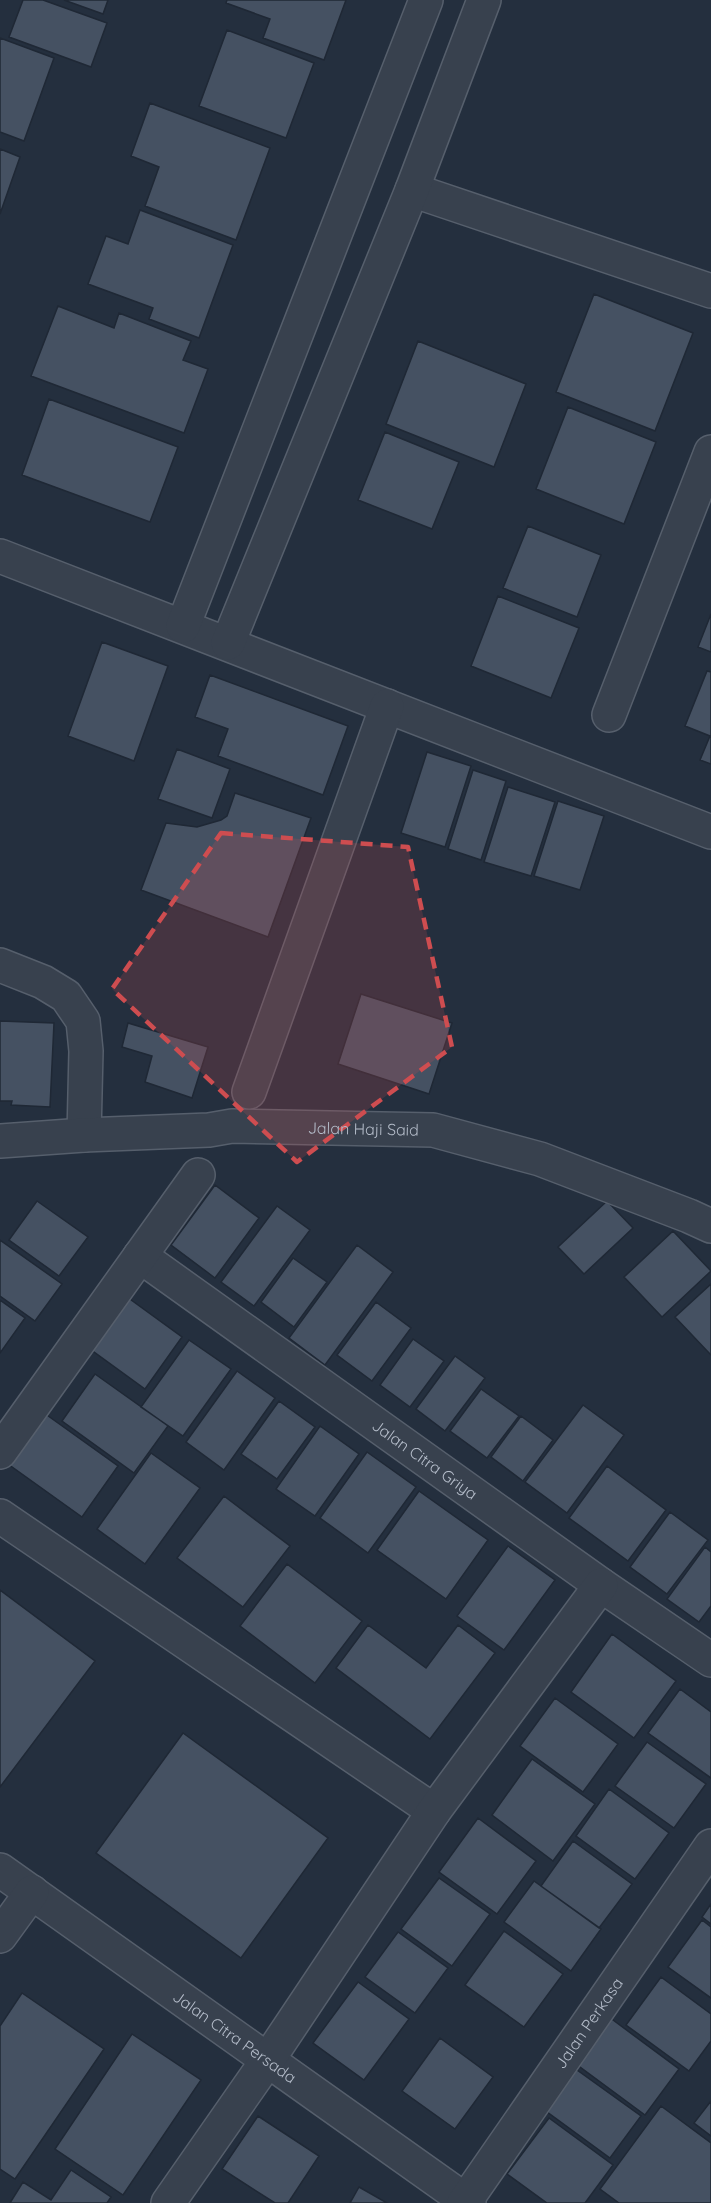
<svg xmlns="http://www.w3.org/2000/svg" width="711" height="2203" font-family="Quicksand,sans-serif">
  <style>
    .building { fill: #455162; stroke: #1f2835; stroke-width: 1.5 }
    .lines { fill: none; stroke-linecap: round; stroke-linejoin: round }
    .street-casing { stroke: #565f6c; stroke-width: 36 }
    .street { stroke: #38414e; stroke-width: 33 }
    .marked { fill: #ce4d50; fill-opacity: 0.2; stroke: #ce4d50; stroke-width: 4.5; stroke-dasharray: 12 8; stroke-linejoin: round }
    .labels { text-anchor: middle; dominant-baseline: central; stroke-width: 6; stroke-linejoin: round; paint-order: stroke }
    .street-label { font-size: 16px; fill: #b4bcc9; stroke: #1d2633 }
  </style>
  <rect width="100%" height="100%" fill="#242f3e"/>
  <path class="building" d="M23,0H43L107,23L91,67L9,37Z
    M64,0H108L103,14Z
    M227,0H346L324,60L263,38L270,19L226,3Z
    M227,30L314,63L286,138L199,106Z
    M0,38L54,58L24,141L0,132Z
    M150,103L270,148L236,240L145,206L159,167L131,156Z
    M0,149L20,157L0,214Z
    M140,210L233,245L199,338L149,319L153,308L88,284L106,236L128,244Z
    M594,294L693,333L655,431L556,392Z
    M58,306L114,328L119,313L191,341L183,360L208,369L184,433L31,376Z
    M418,341L526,384L494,467L386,424Z
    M49,399L178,447L150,522L22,475Z
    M568,407L656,442L624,524L536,489Z
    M385,432L459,462L432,529L358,500Z
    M528,526L601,555L577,617L503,588Z
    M498,596L579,628L551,698L471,666Z
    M711,614V652L698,647Z
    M102,642L168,666L134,761L68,736Z
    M707,671L711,672V764L700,760L710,736L685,726Z
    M210,675L348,726L323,795L218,756L228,729L195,717Z
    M177,749L230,769L212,818L158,799Z
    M427,752L471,766L445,847L401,833Z
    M473,770L506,781L481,860L448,849Z
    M508,787L555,802L531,876L484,862Z
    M235,793L311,818L268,937L141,890L166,823L197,827L221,820L227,816Z
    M558,801L604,816L580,890L534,876Z
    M361,994L452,1023L429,1094L338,1064Z
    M0,1021L54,1023L50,1107L11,1105L12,1101H0Z
    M128,1023L208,1047L192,1098L145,1082L152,1056L122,1047Z
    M215,1185L259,1218L215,1278L171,1245Z
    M37,1201L88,1237L59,1276L9,1240Z
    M607,1201L633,1228L584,1274L558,1247Z
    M277,1206L310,1230L254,1306L221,1282Z
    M673,1231L711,1271L662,1317L624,1277Z
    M0,1240L62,1284L35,1321L0,1296Z
    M357,1245L393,1272L325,1365L289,1338Z
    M293,1258L327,1282L294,1327L261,1302Z
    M711,1284V1355L675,1317Z
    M127,1297L182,1337L145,1389L90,1349Z
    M0,1300L25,1318L0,1353Z
    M376,1302L411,1328L372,1381L337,1355Z
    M413,1339L444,1361L410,1407L380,1385Z
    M189,1340L231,1369L183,1436L141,1407Z
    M455,1356L485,1378L445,1431L416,1409Z
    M237,1371L275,1398L224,1470L186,1442Z
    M95,1374L168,1426L134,1473L62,1421Z
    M481,1389L519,1416L487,1458L450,1431Z
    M279,1401L315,1427L277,1479L241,1454Z
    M583,1405L624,1435L567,1513L525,1482Z
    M44,1413L118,1466L82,1517L8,1464Z
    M521,1416L553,1440L523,1481L491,1457Z
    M320,1426L359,1454L315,1516L276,1489Z
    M367,1452L416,1487L368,1553L320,1518Z
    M151,1453L200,1488L145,1564L97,1529Z
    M607,1466L666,1510L628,1561L569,1518Z
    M419,1491L488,1540L446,1599L377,1550Z
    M224,1496L290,1546L243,1607L177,1558Z
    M670,1512L708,1540L667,1594L630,1567Z
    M508,1546L555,1580L504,1650L457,1616Z
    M705,1547L711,1552V1606L699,1622L667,1599Z
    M287,1564L362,1621L315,1683L240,1626Z
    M0,1590L95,1661L0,1787Z
    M368,1625L426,1668L458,1625L495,1653L430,1739L336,1668Z
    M612,1634L676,1681L634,1738L571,1692Z
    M680,1689L711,1712V1778L648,1733Z
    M555,1698L618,1744L583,1792L520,1746Z
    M183,1733L328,1838L241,1958L96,1853Z
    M647,1742L706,1784L674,1828L615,1786Z
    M532,1759L595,1804L553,1861L492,1815Z
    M609,1789L669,1833L635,1879L576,1836Z
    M478,1818L536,1861L497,1914L439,1872Z
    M573,1841L632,1884L599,1928L541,1886Z
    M439,1878L490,1914L452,1966L401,1929Z
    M534,1881L601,1929L571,1971L504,1922Z
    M711,1904V1924L702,1917Z
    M702,1920L711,1927V1998L668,1967Z
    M504,1931L563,1974L524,2027L465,1985Z
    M398,1932L448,1968L415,2013L365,1977Z
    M661,1977L711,2014V2041L689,2071L626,2025Z
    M358,1982L409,2019L364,2080L313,2043Z
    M22,1993L104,2049L15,2179L0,2169V2026Z
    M609,2017L679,2069L645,2115L576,2064Z
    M132,2034L201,2080L123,2195L55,2149Z
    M440,2038L493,2077L455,2129L402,2091Z
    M570,2065L641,2116L610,2158L539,2106Z
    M711,2101V2136L694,2123Z
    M661,2106L711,2143V2203H619L600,2189Z
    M258,2116L319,2156L288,2203H275L222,2169Z
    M549,2118L613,2165L585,2203H547L507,2174Z
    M71,2170L111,2197L107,2203H10L23,2182L51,2200Z
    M359,2187L387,2203H350Z"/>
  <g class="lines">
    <g class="street-casing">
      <g id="street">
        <path d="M412,190L711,291"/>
        <path d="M0,556L711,832"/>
        <path d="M183,626L426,0"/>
        <path d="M228,643L412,190L484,0"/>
        <path d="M609,715L711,452"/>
        <path d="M0,965L43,982L66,996L83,1021L86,1051L84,1135"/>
        <path d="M249,1092L387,706"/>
        <path id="s1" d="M0,1141L84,1135L209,1130L232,1126L433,1130L540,1159L689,1216L711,1226"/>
        <path id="s2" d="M140,1256L601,1585L711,1660"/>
        <path d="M0,1452L198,1175"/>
        <path d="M0,1516L434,1811"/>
        <path id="s3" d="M0,1870L469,2203"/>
        <path d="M0,1936L32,1892"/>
        <path d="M168,2203L267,2061L434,1811L601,1585"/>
        <path id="s4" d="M464,2203L711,1846"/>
      </g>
    </g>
    <use href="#street" class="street"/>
  </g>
  <path class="marked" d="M221,833L408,847L452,1047L297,1162L112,989Z"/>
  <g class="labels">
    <g class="street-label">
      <text stroke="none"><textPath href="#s1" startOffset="364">Jalan Haji Said</textPath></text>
      <text stroke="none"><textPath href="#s2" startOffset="350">Jalan Citra Griya</textPath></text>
      <text stroke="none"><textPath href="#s4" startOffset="219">Jalan Perkasa</textPath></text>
      <text stroke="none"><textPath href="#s3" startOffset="288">Jalan Citra Persada</textPath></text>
    </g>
  </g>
</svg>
